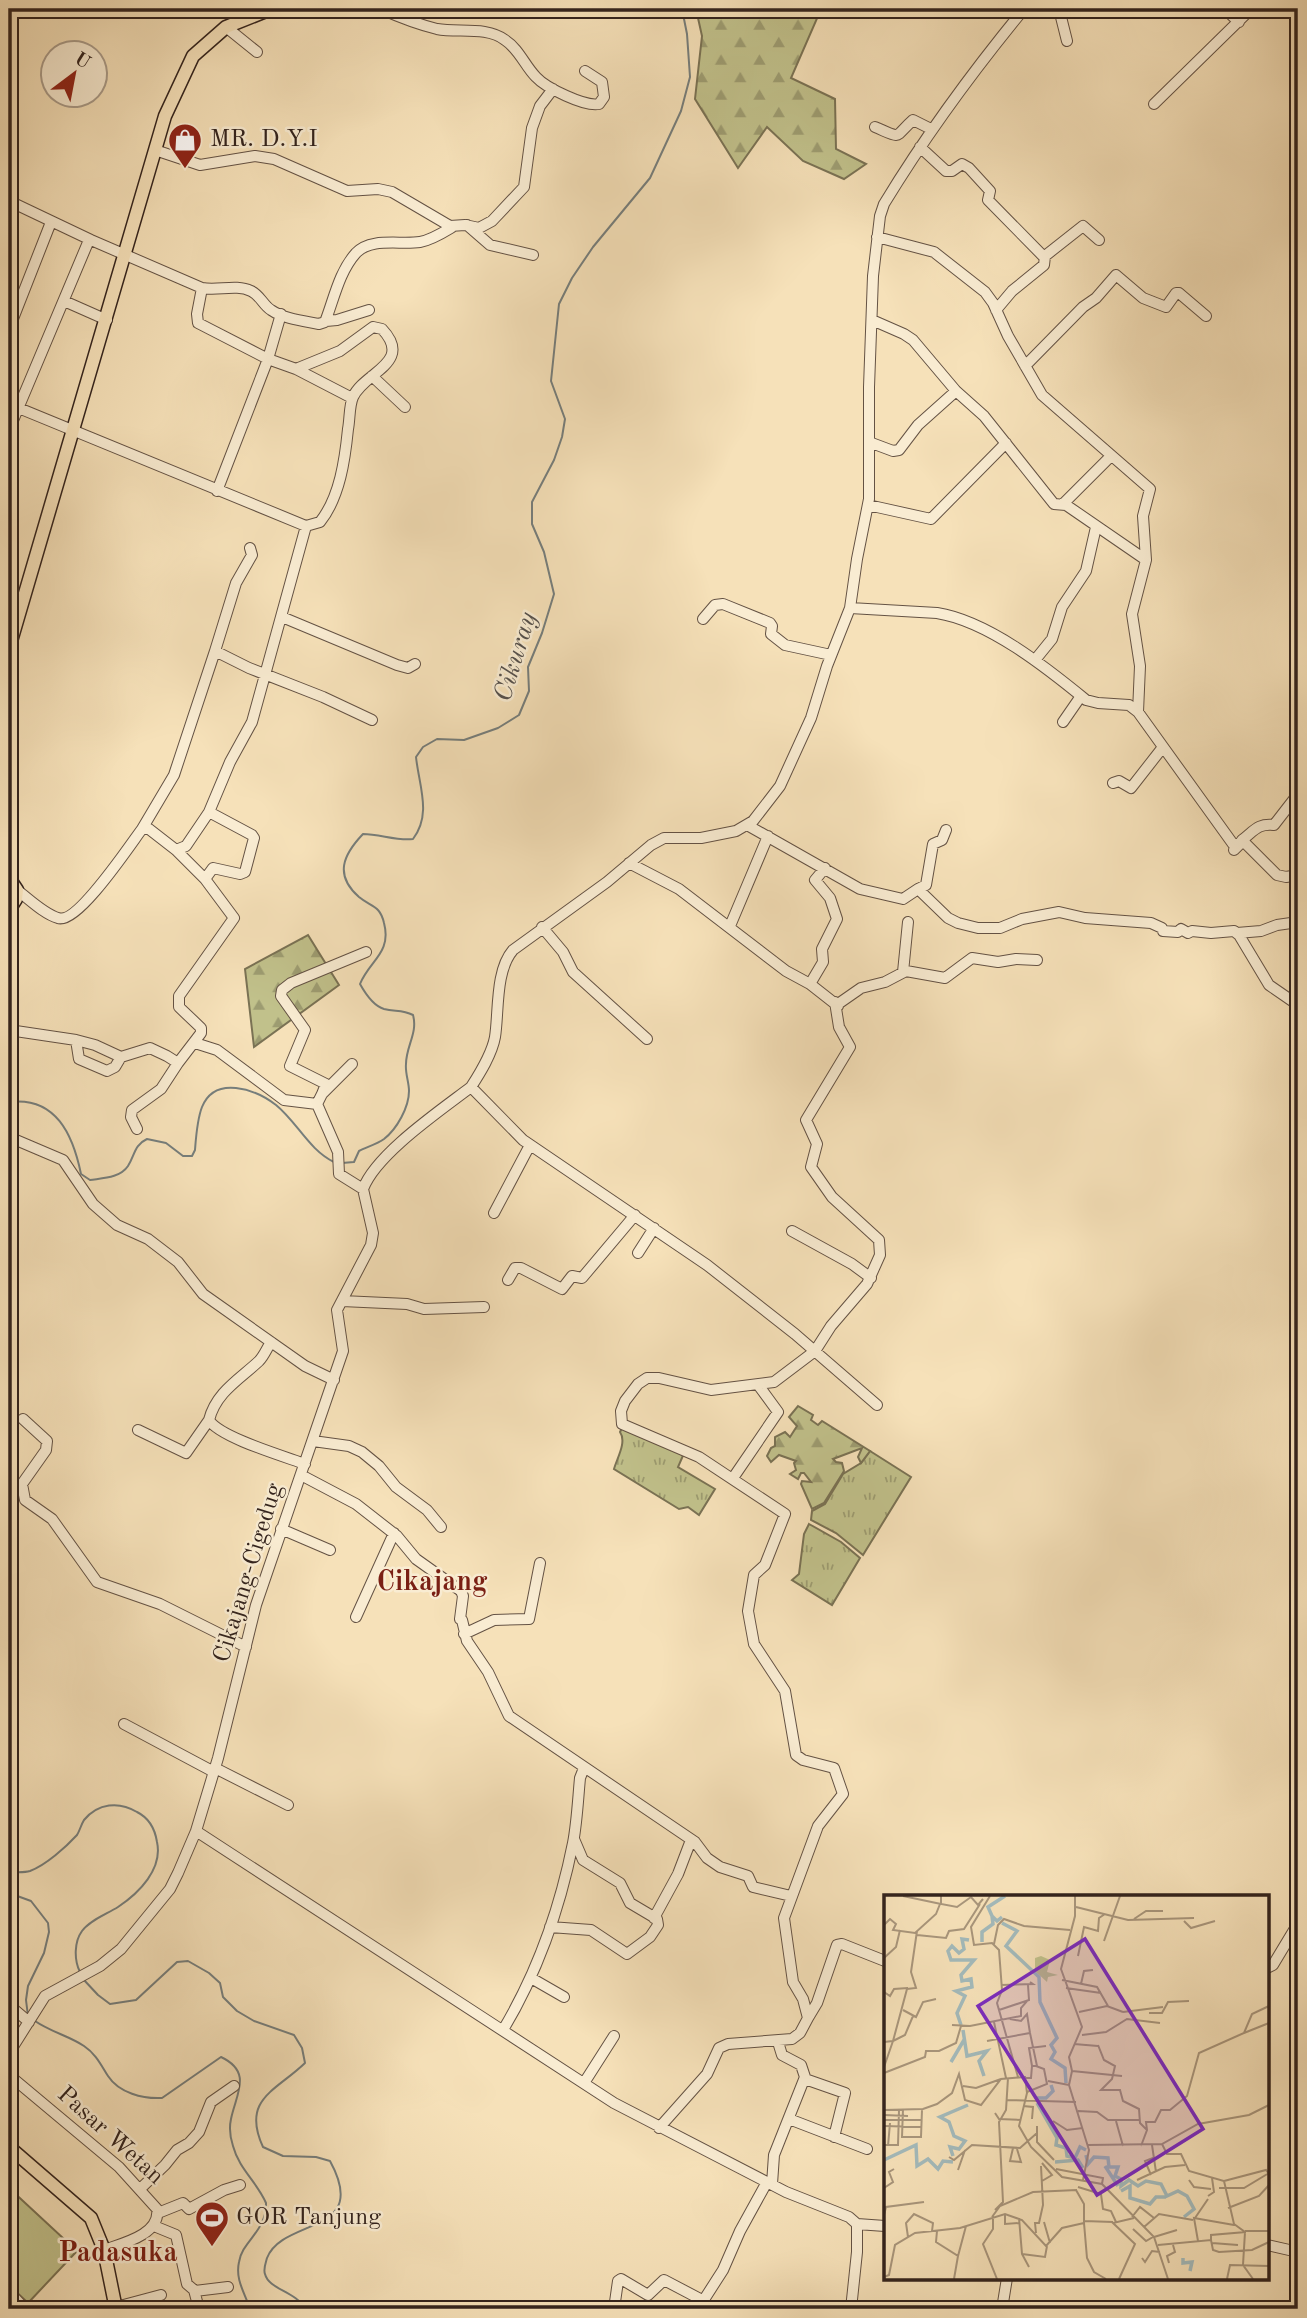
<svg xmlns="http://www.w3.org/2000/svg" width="1307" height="2318" font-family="'Old Standard TT',serif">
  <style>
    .grass { fill: url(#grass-tufts); stroke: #7a7254; stroke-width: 2 }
    .forest { fill: url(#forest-firs); stroke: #7a7254; stroke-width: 2 }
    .garden { fill: #c1c18b; stroke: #7a7254; stroke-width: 2 }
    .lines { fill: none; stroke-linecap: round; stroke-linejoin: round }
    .stream { stroke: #767e7c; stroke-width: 2 }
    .minor-casing { stroke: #645244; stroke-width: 12 }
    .major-casing { stroke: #33231d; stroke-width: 15 }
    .minor { stroke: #f9ecd2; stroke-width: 10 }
    .major { stroke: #f6e1b9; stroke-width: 12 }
    .labels { text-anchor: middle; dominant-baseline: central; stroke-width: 5; stroke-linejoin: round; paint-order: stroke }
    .poi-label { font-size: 24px; fill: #33231d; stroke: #f9ecd2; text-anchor: start }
    .street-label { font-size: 24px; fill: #33231d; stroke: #f9ecd2 }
    .water-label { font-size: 26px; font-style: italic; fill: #55504c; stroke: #f9ecd2 }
    .quarter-label { font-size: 28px; font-weight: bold; fill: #7a1f14; stroke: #f9ecd2 }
    .inset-river { fill: none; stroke: #a3babb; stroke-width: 3.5 }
    .inset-road { fill: none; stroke: #a8957b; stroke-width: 2 }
    .view { fill: #7b2cbf; fill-opacity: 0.15; stroke: #7b2cbf; stroke-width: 3.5 }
    .inset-edge { fill: none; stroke: #33231d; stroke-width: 3.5 }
  </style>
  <defs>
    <pattern id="grass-tufts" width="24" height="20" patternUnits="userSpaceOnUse" patternTransform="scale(1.75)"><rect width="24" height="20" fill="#c1c18b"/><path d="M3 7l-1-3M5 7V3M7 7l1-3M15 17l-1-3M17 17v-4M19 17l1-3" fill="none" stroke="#9d9c71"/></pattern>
    <pattern id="forest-firs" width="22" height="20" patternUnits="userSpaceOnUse" patternTransform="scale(1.75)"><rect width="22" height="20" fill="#c1c18b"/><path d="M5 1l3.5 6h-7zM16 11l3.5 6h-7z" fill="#9d9c71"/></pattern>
  </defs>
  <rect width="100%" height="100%" fill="#f6e1b9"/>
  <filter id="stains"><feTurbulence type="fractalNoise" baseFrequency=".00286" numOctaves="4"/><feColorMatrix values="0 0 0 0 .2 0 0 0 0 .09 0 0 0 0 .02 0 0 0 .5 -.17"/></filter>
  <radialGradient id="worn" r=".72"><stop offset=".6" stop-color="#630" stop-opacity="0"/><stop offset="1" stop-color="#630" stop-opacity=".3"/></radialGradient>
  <path class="grass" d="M622,1428L685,1451L678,1467L715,1489L699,1515L688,1507L679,1509L614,1469C617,1458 627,1442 620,1432Z
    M870,1451L911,1477L863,1555L836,1533L811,1520L812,1511L825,1504L843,1474L861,1463Z
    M809,1524L841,1542L860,1558L832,1605L792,1580L799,1574L804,1534Z"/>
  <path class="forest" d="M696,9H839L818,16L791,78L835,99L836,149L866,164L844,179L803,161L767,127L738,168L695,99L702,36Z
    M308,935L339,985L254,1047L245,969Z
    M798,1406L813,1415L811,1420L818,1425L822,1421L870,1451L861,1463L858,1457L862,1448L833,1459L836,1462L842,1463L844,1471L824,1503L812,1509L801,1484L802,1481L811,1482L804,1473H801L798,1479L790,1474L796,1470L794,1463L796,1461L779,1455L771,1462L767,1456L771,1448L775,1446V1437L785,1432L790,1437L797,1426L789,1417Z"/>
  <path class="garden" d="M9,2188L77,2251L28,2303L9,2285Z"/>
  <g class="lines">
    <path class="stream" d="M9,1102C56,1096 73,1135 81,1174L90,1180C103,1178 120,1178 128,1166C135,1155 134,1145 147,1139L166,1143L183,1156H192L195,1150C196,1137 197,1120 202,1107C215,1075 255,1089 276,1105C297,1122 309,1150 334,1162
      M342,1163L354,1162L359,1151C367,1147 377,1144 384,1139C397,1129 409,1107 409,1091C409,1082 405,1073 406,1064C406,1046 418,1033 413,1015C402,1009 395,1012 384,1009C374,1006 365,993 360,984C369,961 392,953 384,923C380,905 371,907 359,897C334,875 343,855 363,834C380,834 396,841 413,839C432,814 419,786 416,757L423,747L437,739L464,740L498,728L519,715L529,691L528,667L542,633L554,594L544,552L532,524V502L554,460L562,437L565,419L551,381L559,304L572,278L593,247L650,178L681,111L690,77L687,34L682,9
      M9,1872C15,1872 24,1873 30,1871C46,1865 66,1847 77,1835C80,1830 81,1825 84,1820C98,1803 119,1801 137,1812C149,1818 155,1829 157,1842C163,1869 139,1893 118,1907C107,1914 90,1920 82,1931C74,1942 74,1960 80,1972
      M9,1893L31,1901L48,1923L49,1932L44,1953L28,1986L26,2000L28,2016
      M84,1980L98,1995L110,2004L136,2000L177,1962L188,1961L209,1973L220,1983L223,1997L237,2011L254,2021L294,2035L302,2048L305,2063C276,2091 241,2099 263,2147L283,2156L316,2157L330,2161C371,2236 283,2217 267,2258C266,2262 263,2269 265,2274C269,2290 296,2291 305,2309
      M35,2021C51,2032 69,2036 84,2046C96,2054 101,2065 108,2076C119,2093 143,2099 162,2098L221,2057C253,2072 236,2094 231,2119C229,2128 230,2137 233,2146C239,2169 257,2182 266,2203C267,2231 242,2241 239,2262C235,2280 245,2293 250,2309"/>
    <g class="minor-casing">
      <path id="minor" d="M381,9C399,17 417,24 437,29C458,33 487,26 505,40C519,49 525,66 536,77C546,88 585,107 599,104L604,97L602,82L585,71
        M1059,9L1067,41
        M1225,9L1239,22
        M226,27L257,52
        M1154,104L1251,9
        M875,127C903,139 893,138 913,120L931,129
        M920,147L946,171H952L962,164L969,168L990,191L988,200L1044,257
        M155,150L200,165L255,156L274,159L347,191L378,189L392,192L450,226L465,225L479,228L492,221L524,187L532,128L540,106L553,89
        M9,201L91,240L202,288C218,291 236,284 251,291C260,295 263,305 271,310C284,319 304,321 319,324L325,322C334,299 339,272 356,253C371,237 400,245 420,242C432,240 444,232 454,226
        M467,225L490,245L533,255
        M877,237L934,252L985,292L993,303L1008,336L1042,395L1150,489L1143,516L1146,560L1132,614L1140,666L1138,712
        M202,288L197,314L198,323L268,359L296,369L340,351L373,327L382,329C414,363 364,372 353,397C349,406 350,419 348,429C345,459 340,497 320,522L306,526
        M64,301L107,320
        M996,310L1012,291L1044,265L1045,256L1083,226L1099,240
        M872,320L904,334L913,340L956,391L984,416L1054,504L1066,505L1146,560
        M326,321L337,320L369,310
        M9,329L51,222
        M1025,366L1083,307L1096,298L1116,275L1143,298L1166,307L1176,293H1179L1206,316
        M296,369L352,398
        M372,376L405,407
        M9,404L306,526L252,722L230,762L209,812L186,846L176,850L149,829H142C130,845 77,925 58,918C44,914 29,899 17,890
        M9,430L89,240
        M869,442L893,451L899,450L918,425L956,391
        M217,491L268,359L281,314
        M1063,504L1111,456
        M868,505L931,519L1006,443
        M850,608L937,613C988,621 1047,668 1086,700L1098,703L1129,705L1138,712L1233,844H1240L1234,850
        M282,617L397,665L408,668L415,664
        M703,619L715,605L723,604L770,623L772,626L771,634L785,645L831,655
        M215,651L236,583L252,555L250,548
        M1035,660L1052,639L1062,607L1086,571L1096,527
        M1063,722L1081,696
        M1113,783L1119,781L1131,788L1163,747
        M747,825L860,889L903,899L918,889L948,918L958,923L978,928H1000L1022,919L1059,912L1085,918L1151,923L1162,928L1163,931L1178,932L1181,929L1188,933L1192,931L1211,933L1234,931L1239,935L1269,985L1298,1005
        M142,829L174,775L215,651L249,668L323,697L372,720
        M1242,840C1254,831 1258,823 1274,825L1298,794
        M1240,843L1242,840L1277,875L1286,877L1298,875
        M629,863L679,889L786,971L810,984L838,1006
        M205,879L213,868L240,874L245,872L254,838L252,835L209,812
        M918,889L926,885L933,844L942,840L946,830
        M730,926L768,836
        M542,927L563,952L573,972L647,1039
        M1237,933L1261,931L1277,925L1298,922
        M903,972L908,922
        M810,984L823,962L822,949L837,919L830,898L815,880L825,868
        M838,1004L861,988L885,982L906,971L945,978L972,958L998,962L1016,959L1037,960
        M9,1030L76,1040L95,1045L121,1057L150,1048L167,1056L178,1063L201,1033V1028L179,1007V996L234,918L205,879L176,850
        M76,1040L79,1059L107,1071L115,1067L121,1057
        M195,1043L217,1050L284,1100L317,1104
        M352,1064L322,1094L317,1104L338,1152L339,1174L363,1189
        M471,1087L523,1140L707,1265L795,1334L877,1405
        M322,1094L326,1084L290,1066L305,1030L281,996L282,990L291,983L366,952
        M137,1129L131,1117L132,1110L161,1089L178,1063
        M9,1137L63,1160L93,1204L117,1225L148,1239L178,1262L203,1294L305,1366L334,1380
        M494,1213L530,1145
        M792,1231L852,1264L871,1278
        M638,1253L654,1228
        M508,1280L515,1268H521L562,1289L572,1276L582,1278L635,1215
        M342,1301L407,1304L424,1309L484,1307
        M271,1342C267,1348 264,1356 259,1361C240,1379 216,1392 209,1420C219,1437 283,1456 305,1464
        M23,1419L47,1441L46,1450L22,1484L25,1500L52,1519L97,1582L160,1604L246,1647
        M138,1430L186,1453L209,1420
        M313,1441L349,1446L362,1452L379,1466L396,1487L427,1510L441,1527
        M301,1475L356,1504L397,1536L416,1559L461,1591L463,1596L460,1619L462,1620L467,1641L488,1672L509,1716L695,1842L707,1858L720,1867L748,1876L753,1887L791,1896
        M733,1478L778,1412L759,1386
        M281,1529L330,1550
        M356,1617L394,1533
        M464,1634L494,1620L529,1619L540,1563
        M124,1724L214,1772
        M215,1768L288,1805
        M196,1831L614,2103L786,2192L849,2217L857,2224L885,2226
        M654,1918L678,1874L691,1840
        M550,1927L591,1930L627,1954L650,1937L658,1925L657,1919L630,1903L620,1883L583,1860L574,1839
        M1267,1968L1273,1965L1294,1930L1298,1926
        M531,1978L564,1997
        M9,2005L29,2022
        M808,2018L817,2003L837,1945L842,1944L885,1961
        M503,2030C537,1973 560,1908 573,1843C577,1822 578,1799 580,1778L584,1768
        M9,2053L45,1996L100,1966L121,1949L170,1889L178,1873L196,1831L218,1758L256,1605L343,1351L337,1310L371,1245L373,1233L363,1189C376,1154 441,1110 471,1087C480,1073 492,1054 495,1037C499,1012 495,971 513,950L607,882L651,845L664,838H701L736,831L753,821L780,786L811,718L827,666L850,608L857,559L869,499V387L873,276L880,216L884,204C926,135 973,71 1024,9
        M9,2075L119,2167L157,2209C161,2234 124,2243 104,2250
        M805,2079L845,2093L834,2137
        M584,2083L614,2036
        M789,2119L867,2149
        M659,2128L707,2074L719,2048L728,2044L792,2039L800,2033L808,2018L803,1999L793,1982L784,1918L818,1826L843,1794L834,1768L803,1760L796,1755L785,1691L754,1644L748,1611L754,1575L765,1565L785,1514L699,1457L622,1424L621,1411L625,1401L638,1384L647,1378H659L711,1390L774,1382L815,1351L831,1326L867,1284L880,1255L879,1240L832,1197L811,1167L817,1144L806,1120L850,1047L839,1027L835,1002
        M772,2184L774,2155L805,2077L801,2065L782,2055L778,2042
        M140,2189L165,2165L177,2150L189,2143L199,2132L211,2102L234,2086
        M158,2213L183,2203L189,2209L224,2190L240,2185
        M154,2226L176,2235L187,2284L194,2290L199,2309
        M1267,2245L1298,2252
        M195,2291L228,2287
        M9,2292L25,2309
        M116,2307L161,2295
        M614,2309L618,2281L621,2279L648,2295L664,2280L704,2301
        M698,2309L723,2270L740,2231L767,2182
        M851,2309L857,2252V2224
        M1002,2309L1007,2278"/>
    </g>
    <g class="major-casing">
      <path id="major" d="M9,648L165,116L193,56L226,27L271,9
        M9,878L17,890L16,899L9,910
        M9,2147L91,2218L104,2250L116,2309"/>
    </g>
    <use href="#minor" class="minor"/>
    <use href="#major" class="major"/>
  </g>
  <defs>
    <g id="shop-pin" transform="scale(1.75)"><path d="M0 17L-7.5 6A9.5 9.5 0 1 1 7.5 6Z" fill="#8f2418" stroke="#f9ecd2"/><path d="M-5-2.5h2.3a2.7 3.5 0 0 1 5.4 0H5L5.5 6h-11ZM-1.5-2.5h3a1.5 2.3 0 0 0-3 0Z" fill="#fff"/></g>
    <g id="stadium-pin" transform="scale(1.75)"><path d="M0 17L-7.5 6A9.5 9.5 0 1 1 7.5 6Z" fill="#8f2418" stroke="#f9ecd2"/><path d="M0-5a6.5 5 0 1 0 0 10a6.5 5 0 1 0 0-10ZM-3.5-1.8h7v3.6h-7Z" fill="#fff"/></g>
  </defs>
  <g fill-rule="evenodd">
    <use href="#shop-pin" x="185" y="140"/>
    <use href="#stadium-pin" x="212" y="2218"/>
  </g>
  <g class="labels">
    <g class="poi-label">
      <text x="210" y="140">MR. D.Y.I</text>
      <text x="236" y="2218">GOR Tanjung</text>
    </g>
    <g class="street-label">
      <text transform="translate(249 1573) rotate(-73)">Cikajang-Cigedug</text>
      <text transform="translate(110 2136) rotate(42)">Pasar Wetan</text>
    </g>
    <g class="water-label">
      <text transform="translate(516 657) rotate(-73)">Cikuray</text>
    </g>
    <g class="quarter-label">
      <text x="432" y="1583">Cikajang</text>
      <text x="118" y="2254">Padasuka</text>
    </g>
  </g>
  <g transform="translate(884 1895)">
    <rect width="385" height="385" fill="#f6e1b9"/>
    <path d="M157,61L166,65L163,77L174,80L164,82L163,87L151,76V63Z" fill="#c1c18b"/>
    <path class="inset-river" d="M108,21L104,12L121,1M118,28L133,36L122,51L155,82L156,107L173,143L167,150L171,157L167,164L181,173L182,188M98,47V37L109,29L108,21L113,26L118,22M77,130L73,118L81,101L72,96L88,92L87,84L78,86L77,80L90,65H67L64,56L68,51L75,58L80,54L78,44L85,45M79,135L83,161L103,156L95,166L100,181M67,167L80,145M151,203H162L169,196L167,190M153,208L173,243L172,250L182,253L183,261L191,263L196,252L202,255M202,260L204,269L210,262L224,263L225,272H234L231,281L237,284V291L245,285L254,291L262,286L277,289L283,301L294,296L303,301L310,314L300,322M69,261L66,252L75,254L81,246L70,241L65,227L56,222L84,210M0,265L32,250L33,271L44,264L54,274L59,266L69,267M171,267L194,265L199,273M221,271L234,291M237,296L246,291V303L266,309L272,302H282M299,363V368L308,367L306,376"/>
    <path class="inset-road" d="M19,1L57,9M57,1V9L73,12L87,2L94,10L99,4M106,1L87,32L90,50L108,48L115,55L118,95L113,108L134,182M192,12L244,25L310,23M250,24L262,16H279M300,26L307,33L331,26M0,30L6,24L12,29L9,35L31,38L52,19L56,9M33,40L62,43L65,36L80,34L96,9M220,46L236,1M110,49L114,30L120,24L140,31L186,35M194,61L200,32L214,36L215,23L221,19M0,63L12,52L16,35M178,85L213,92L224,111M197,89L200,76L209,75M117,90L149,89L146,87M182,93L217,98M0,97L6,101L10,94L24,93M19,115L32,122L39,107L52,104M115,115L145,105L144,90M195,117L223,111L239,117M239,117L279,112M265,118H278L284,107L305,106M126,124L137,126L143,119L146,138M110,127L122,183M68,130L86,131L137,121V113L143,106M360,138L385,128M198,140L222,137L243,124L276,128M9,146L23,94L32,93L27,77L33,36M9,146L21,140L29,121M103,146L146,138L153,171H148L147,183H141M0,147L9,146L0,172M190,149L214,151M214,150L220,165L231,171L228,184L217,195H236L239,206L255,214L256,228L263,235L257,251M148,171L145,153L162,151M188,176L185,162L198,132L177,74L191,21V1M188,176L185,190L205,255L199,285M188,176L238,181M0,178L41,162L42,156H55L72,148L77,131M164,186L185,190M79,191L92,193L117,184M143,197L163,189L160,174L152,171M122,205L192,207M139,211L149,212L148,224M19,214L18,242H37L38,215M0,215L39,214L53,209L68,198L75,179L81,205L97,210L117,184L141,182L143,198L135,231L147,252L178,282L218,289L270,342L284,384M194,216L213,217L224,225H256M111,218L115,224L137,225M0,220L24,221M0,225H37M169,226L183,235L199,233M232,226L239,251M0,231L37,232M153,231V247L170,265M263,235L262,227H271L277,215H286L303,201L315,158L360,138L368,119L385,111M278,249L283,259H297L305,276L340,286L350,329L361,337L359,370L369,384M0,250H14L15,215M204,250L278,249L314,229L365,220L385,210M268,250L272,277M4,251L6,228M129,253L126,266L137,267L133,254M65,262L70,265L88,250L136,253L153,238M158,268L168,280L158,286M172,274L219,283L218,289M74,275L81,255M267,280L261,266L269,263M253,285L281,272L301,270M305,285L310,292L327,294M340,286L382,275L385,279M194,292L217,299L219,314L227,316L232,327M0,293L9,287L5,277L10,274M335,293H360L385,278M192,295L200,309V328M324,301L330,297L328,283M344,313L375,301L385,290M111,315L119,307L115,227L122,215L124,183M121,319V329L135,328M0,320L2,312L40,307M108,322L116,311L149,297L193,295M109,322V334L99,349L113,384M248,322L256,312L270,323M135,323L138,359L145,372M311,323L324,304M200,326L229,327M160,327L166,348M260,332L275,319L309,325M249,334L262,346L269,342M53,336L52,347L74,361L70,384M361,336H385M152,338L151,328H155L159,310L157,271M24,342L22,328L30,319L49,328L48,336M270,342L293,335M327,345V340L362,337M314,346L310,323L350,330M328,348L354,350M274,350L327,345L329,355L335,357L368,355L385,347M138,359L161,362L163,351M74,361L82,331M258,363L261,367L268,356L276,357M285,368L283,361L291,357L289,350M0,382L5,380L11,350L31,338L76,333L121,319L138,325L162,351L178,333L200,328L203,363L210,377L222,384M235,384L251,349L229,328L250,323M343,384L346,370L385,371"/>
    <path class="view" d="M201,44L319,234L213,300L94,111Z"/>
    <rect width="385" height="385" class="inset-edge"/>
  </g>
  <rect width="1307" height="2318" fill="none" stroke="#f6e1b9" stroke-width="35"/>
  <rect x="10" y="10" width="1286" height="2297" fill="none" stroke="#33231d" stroke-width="3.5"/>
  <rect x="18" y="18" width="1272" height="2283" fill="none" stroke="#33231d" stroke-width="2"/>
  <g transform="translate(74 74) rotate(32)"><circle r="33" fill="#f9ecd2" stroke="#aa9c8a" stroke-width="2"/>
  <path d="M0-5L12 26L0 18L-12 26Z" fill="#8f2418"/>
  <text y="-10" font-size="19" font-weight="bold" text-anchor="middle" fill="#33231d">U</text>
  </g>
  <rect width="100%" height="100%" filter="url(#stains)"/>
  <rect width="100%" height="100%" fill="url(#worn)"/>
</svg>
